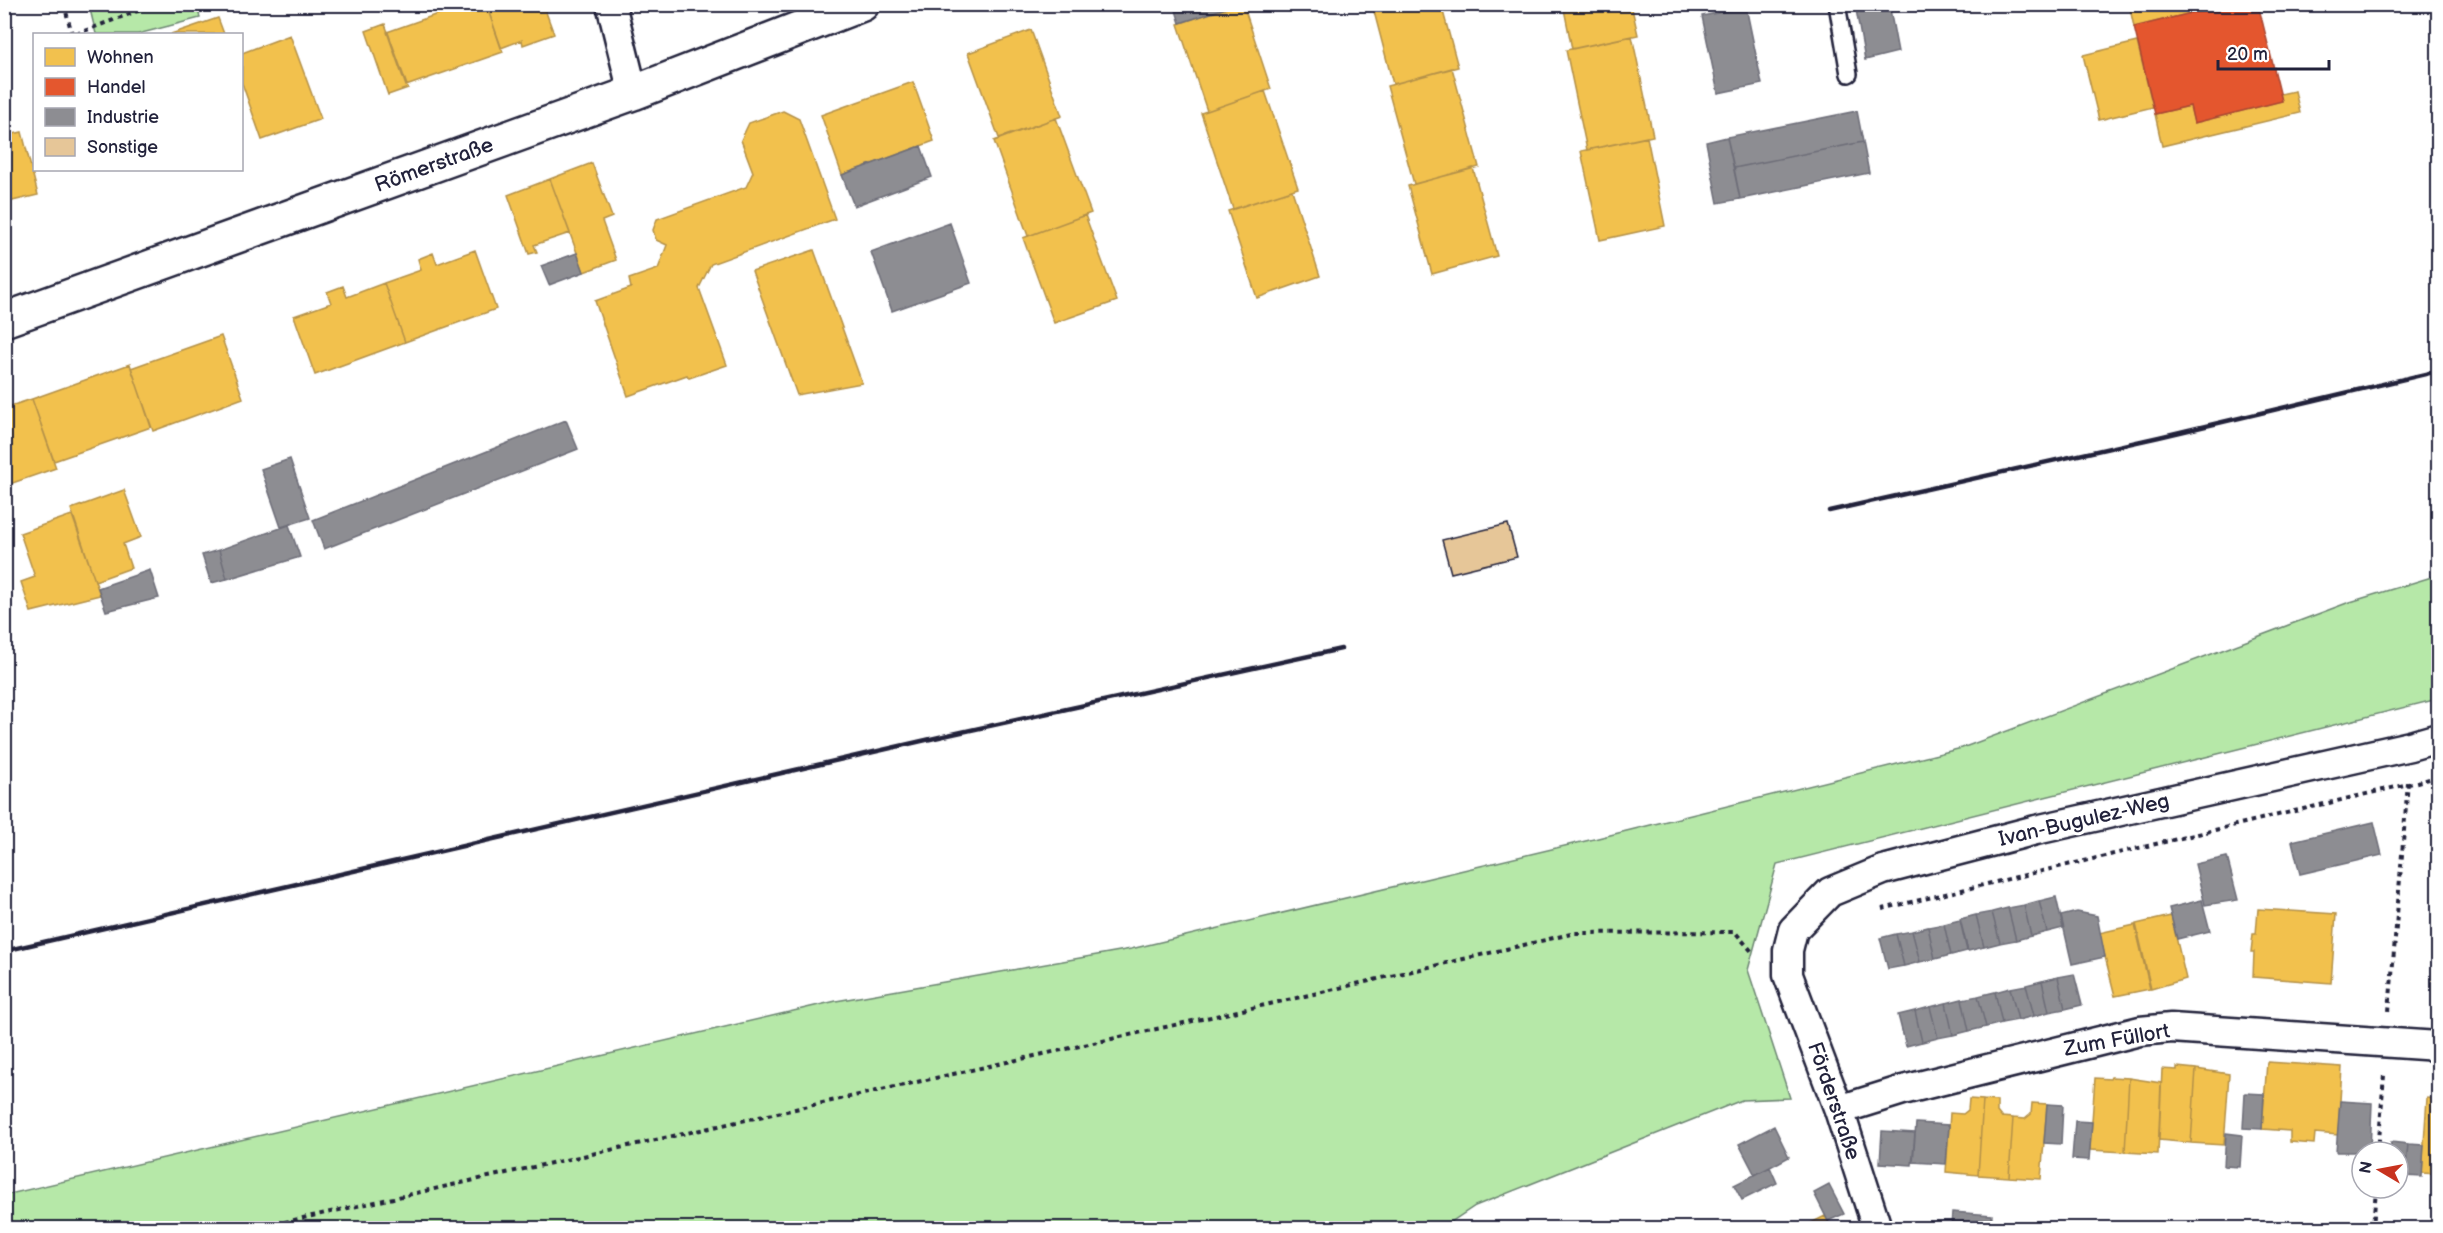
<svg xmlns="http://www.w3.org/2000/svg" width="2443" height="1233" font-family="'Balsamiq Sans',sans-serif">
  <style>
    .green { fill: #b6e8a8; stroke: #6c8572; stroke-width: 1.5 }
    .homes { fill: #f2c14e; stroke: #b49148; stroke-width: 1.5 }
    .shops { fill: #e4572e; stroke: #aa4732; stroke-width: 1.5 }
    .industry { fill: #8d8d92; stroke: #6d6d78; stroke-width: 1.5 }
    .building { fill: #e6c698; stroke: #22223b; stroke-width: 1.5 }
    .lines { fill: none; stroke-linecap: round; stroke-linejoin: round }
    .lane-casing { stroke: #22223b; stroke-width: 20 }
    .street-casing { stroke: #22223b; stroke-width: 33 }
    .secondary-casing { stroke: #22223b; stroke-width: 38 }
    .path { stroke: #22223b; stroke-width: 4; stroke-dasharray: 4.5 4.5; stroke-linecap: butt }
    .lane { stroke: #fff; stroke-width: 15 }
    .street { stroke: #fff; stroke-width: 28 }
    .secondary { stroke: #fff; stroke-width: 33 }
    .rail { stroke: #22223b; stroke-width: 4.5 }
    .labels { text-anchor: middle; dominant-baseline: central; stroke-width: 6; stroke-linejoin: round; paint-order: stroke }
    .street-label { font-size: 21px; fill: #22223b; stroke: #fff }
  </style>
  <rect width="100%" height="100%" fill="#fff"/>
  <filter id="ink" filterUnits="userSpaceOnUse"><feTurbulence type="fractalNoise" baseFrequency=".0167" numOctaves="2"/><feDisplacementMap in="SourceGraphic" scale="12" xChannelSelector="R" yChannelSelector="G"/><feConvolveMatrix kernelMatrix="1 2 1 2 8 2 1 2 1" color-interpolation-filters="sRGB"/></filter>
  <g filter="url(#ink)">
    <path class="green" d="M89,5H197L200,18L138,34H96Z
      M2438,575V699L1777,864L1748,970L1790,1098L1742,1100L1475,1206L1442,1228H5V1195L836,1001L1131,949L1594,839L1962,748L2347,603Z"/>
    <path class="homes" d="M466,4H486L503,52L406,86L387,32Z
      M486,4H543L554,34L523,45L522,40L501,48Z
      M1238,4H1243L1271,89L1207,111L1178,24Z
      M1372,4H1441L1458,67L1393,84Z
      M1563,4H1631L1638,35L1572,49Z
      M2129,4H2228L2134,27Z
      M218,18L224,34H171Z
      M385,24L408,88L388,95L366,31Z
      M1031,30L1062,116L999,138L968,53Z
      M290,35L321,119L262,140L242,83V53Z
      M1632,36L1653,136L1587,150L1566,50Z
      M2137,42L2153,107L2099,120L2083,55Z
      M1452,68L1479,167L1414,184L1387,86Z
      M913,82L934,141L842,175L821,115Z
      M1265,91L1298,188L1233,209L1201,113Z
      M2295,91L2300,113L2162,146L2155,114L2190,106L2194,123L2282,101L2280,94Z
      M783,111L799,119L835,219L711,264L699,288L727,365L689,378L687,375L628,396L595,301L631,288L629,279L658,269L667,245L656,240L653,230L657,219L746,187L753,172L741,140L749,123Z
      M1056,118L1091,213L1028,236L994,141Z
      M22,132L38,195L4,203V136Z
      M1647,137L1665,226L1600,240L1581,151Z
      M592,163L612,217L602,221L616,260L584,272L550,179Z
      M1473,168L1497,256L1432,274L1408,186Z
      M550,179L570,233L534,245L537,252L529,254L508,195Z
      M1292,190L1320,276L1257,298L1228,211Z
      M1085,215L1117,301L1054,323L1023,238Z
      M475,250L496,309L405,342L384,283L421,270L418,259L433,253L437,264Z
      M814,250L862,383L797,395L752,271Z
      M384,283L405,342L315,375L294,316L331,303L327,292L343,286L347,297Z
      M221,336L243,398L153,431L131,368Z
      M130,364L151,427L54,461L32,399Z
      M32,399L56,468L4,486V408Z
      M124,490L141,537L123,544L131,568L95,581L71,509Z
      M72,515L100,595L31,612L21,582L35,577L20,533Z
      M2258,909L2336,914L2331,983L2253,977L2254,952H2251L2253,934H2256Z
      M2171,916L2186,979L2151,989L2136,924Z
      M2135,925L2150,989L2115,996L2099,933Z
      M2438,933V970H2433Z
      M2433,970H2438V1007H2433Z
      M2267,1062L2342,1067L2338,1135L2315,1133L2314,1144L2290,1142V1131L2262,1129Z
      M2177,1067L2196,1069L2191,1143L2159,1140L2162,1069L2177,1070Z
      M2196,1069L2229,1074L2224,1145L2191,1143Z
      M2111,1077L2129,1078L2125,1152L2090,1150L2095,1078L2110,1079Z
      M2129,1078L2161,1083L2158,1154L2125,1152Z
      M2427,1098L2438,1099V1174L2422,1173Z
      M1969,1099L1983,1100L1978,1175L1946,1172L1950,1113L1963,1114L1968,1110Z
      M1983,1100L1997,1101V1112L2001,1117L2013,1118L2009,1177L1978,1175Z
      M2032,1103L2047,1104L2041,1179L2009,1177L2013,1118L2025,1119L2031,1114Z
      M1825,1216L1832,1228H1801Z"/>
    <path class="shops" d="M2228,4H2258L2282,101L2194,123L2190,106L2155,114L2134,27Z"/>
    <path class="industry" d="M1174,4H1238L1180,23Z
      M1855,4H1889L1898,52L1865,60Z
      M1746,7L1762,84L1718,93L1702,16Z
      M1857,111L1863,142L1734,168L1727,137Z
      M1727,137L1740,199L1718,203L1706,142Z
      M1863,142L1869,173L1740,199L1734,168Z
      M921,146L932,177L854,206L842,175Z
      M950,223L971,283L892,311L871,252Z
      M577,253L584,272L549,285L541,266Z
      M566,420L578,449L324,549L313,520Z
      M290,459L310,518L281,527L261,469Z
      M289,525L300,557L227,579L219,550Z
      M219,550L227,579L211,583L202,555Z
      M150,570L159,598L106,611L98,588Z
      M2374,822L2382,855L2300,874L2292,841Z
      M2227,857L2238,900L2205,905L2195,864Z
      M2056,897L2063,928L2047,932L2039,901Z
      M2202,900L2210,931L2177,939L2169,908Z
      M2039,901L2047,932L2031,936L2024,905Z
      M2024,905L2031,936L2016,940L2008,908Z
      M2008,908L2016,940L2000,943L1992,912Z
      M1992,912L2000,943L1984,947L1976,915Z
      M2077,912L2097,916L2105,957L2072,964L2061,916Z
      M1976,915L1984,947L1968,951L1960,919Z
      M1960,920L1967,951L1951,955L1944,924Z
      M1944,924L1951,955L1935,959L1928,927Z
      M1928,927L1935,959L1920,962L1912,931Z
      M1912,931L1920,962L1904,966L1896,934Z
      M1896,934L1904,966L1888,969L1880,938Z
      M2074,974L2082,1005L2065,1009L2058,977Z
      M2058,977L2065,1009L2049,1012L2042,981Z
      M2042,981L2049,1012L2034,1016L2026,985Z
      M2026,985L2034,1016L2018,1020L2010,988Z
      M2010,988L2018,1020L2002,1023L1995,992Z
      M1995,992L2002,1023L1986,1027L1978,996Z
      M1978,996L1986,1027L1969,1031L1962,999Z
      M1962,999L1969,1031L1953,1035L1946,1003Z
      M1946,1003L1953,1035L1938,1038L1930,1007Z
      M1930,1007L1938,1038L1922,1042L1915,1011Z
      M1915,1011L1922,1042L1906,1046L1898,1015Z
      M2245,1093L2264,1094L2262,1129L2243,1128Z
      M2340,1101L2372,1103L2370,1152H2336Z
      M2047,1104L2063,1105L2061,1144L2044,1143Z
      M2075,1121L2092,1122L2089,1160L2072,1159Z
      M1916,1123L1949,1125L1946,1164L1913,1162Z
      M1774,1126L1789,1157L1755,1175L1739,1144Z
      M1882,1131L1915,1133L1912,1165L1880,1163Z
      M2226,1133L2242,1135L2240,1167L2224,1166Z
      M2391,1142L2408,1144L2405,1176L2398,1175V1152H2390Z
      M2408,1144L2424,1145L2422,1177L2405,1176Z
      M1770,1167L1777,1183L1742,1200L1734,1185Z
      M1829,1185L1844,1214L1828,1221L1814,1193Z
      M1952,1212L1992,1215L1991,1228H1951Z"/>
    <path class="building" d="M1508,524L1517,557L1451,573L1442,540Z"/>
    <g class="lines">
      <g class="lane-casing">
        <path id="lane" d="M1837,4L1849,74"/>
      </g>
      <g class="street-casing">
        <path id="street" d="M611,4L633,93
          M1839,1110L1903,1090L2140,1031L2171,1028L2438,1046
          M1877,1228L1839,1110L1788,975V950L1793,930L1830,892L1883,870L2036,830L2410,746L2438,738"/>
      </g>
      <g class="secondary-casing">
        <path id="secondary" d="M4,320L633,93L862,4"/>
      </g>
      <path class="path" d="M64,4L72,34
        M76,34L156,4
        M1882,909L2438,777
        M2389,1011L2408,782
        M2378,1152L2384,1075
        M258,1228L1292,999L1575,933L1735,932L1754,954
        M2373,1228L2376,1188"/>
      <use href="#lane" class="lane"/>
      <use href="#street" class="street"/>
      <use href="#secondary" class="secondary"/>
      <path class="rail" d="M1829,511L2159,437L2438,371
        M4,951L948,735L1341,649"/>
    </g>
  </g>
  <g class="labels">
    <g class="street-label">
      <text transform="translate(434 165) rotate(-20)">Römerstraße</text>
      <text transform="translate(2084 820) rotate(-13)">Ivan-Bugulez-Weg</text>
      <text transform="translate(2117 1040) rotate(-10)">Zum Füllort</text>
      <text transform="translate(1834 1101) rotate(71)">Förderstraße</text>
    </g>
  </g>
  <rect width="2443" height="1233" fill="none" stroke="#fff" stroke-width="24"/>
  <rect x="12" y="12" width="2419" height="1209" fill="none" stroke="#22223b" stroke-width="2" filter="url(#ink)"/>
  <rect x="33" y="33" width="210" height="138" fill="#ffffff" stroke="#a7a7b1" stroke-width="1.5"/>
  <rect x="45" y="48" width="30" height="18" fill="#f2c14e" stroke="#a7a7b1" stroke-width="1.5"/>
  <text x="87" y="63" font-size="18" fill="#22223b">Wohnen</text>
  <rect x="45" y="78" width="30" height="18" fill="#e4572e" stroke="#a7a7b1" stroke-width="1.5"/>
  <text x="87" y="93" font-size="18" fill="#22223b">Handel</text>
  <rect x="45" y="108" width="30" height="18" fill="#8d8d92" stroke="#a7a7b1" stroke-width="1.5"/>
  <text x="87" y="123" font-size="18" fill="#22223b">Industrie</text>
  <rect x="45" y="138" width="30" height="18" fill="#e6c698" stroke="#a7a7b1" stroke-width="1.5"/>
  <text x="87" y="153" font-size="18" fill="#22223b">Sonstige</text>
  <g transform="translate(2380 1170) rotate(280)"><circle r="28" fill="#ffffff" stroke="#a7a7b1" stroke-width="1.5"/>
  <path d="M0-4.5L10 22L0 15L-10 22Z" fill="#c8321e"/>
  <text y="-9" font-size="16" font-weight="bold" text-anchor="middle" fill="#22223b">N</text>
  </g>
  <path d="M2218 60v9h111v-9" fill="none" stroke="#22223b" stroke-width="3"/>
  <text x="2227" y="60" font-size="18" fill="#22223b" stroke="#ffffff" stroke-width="4.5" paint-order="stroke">20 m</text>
</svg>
